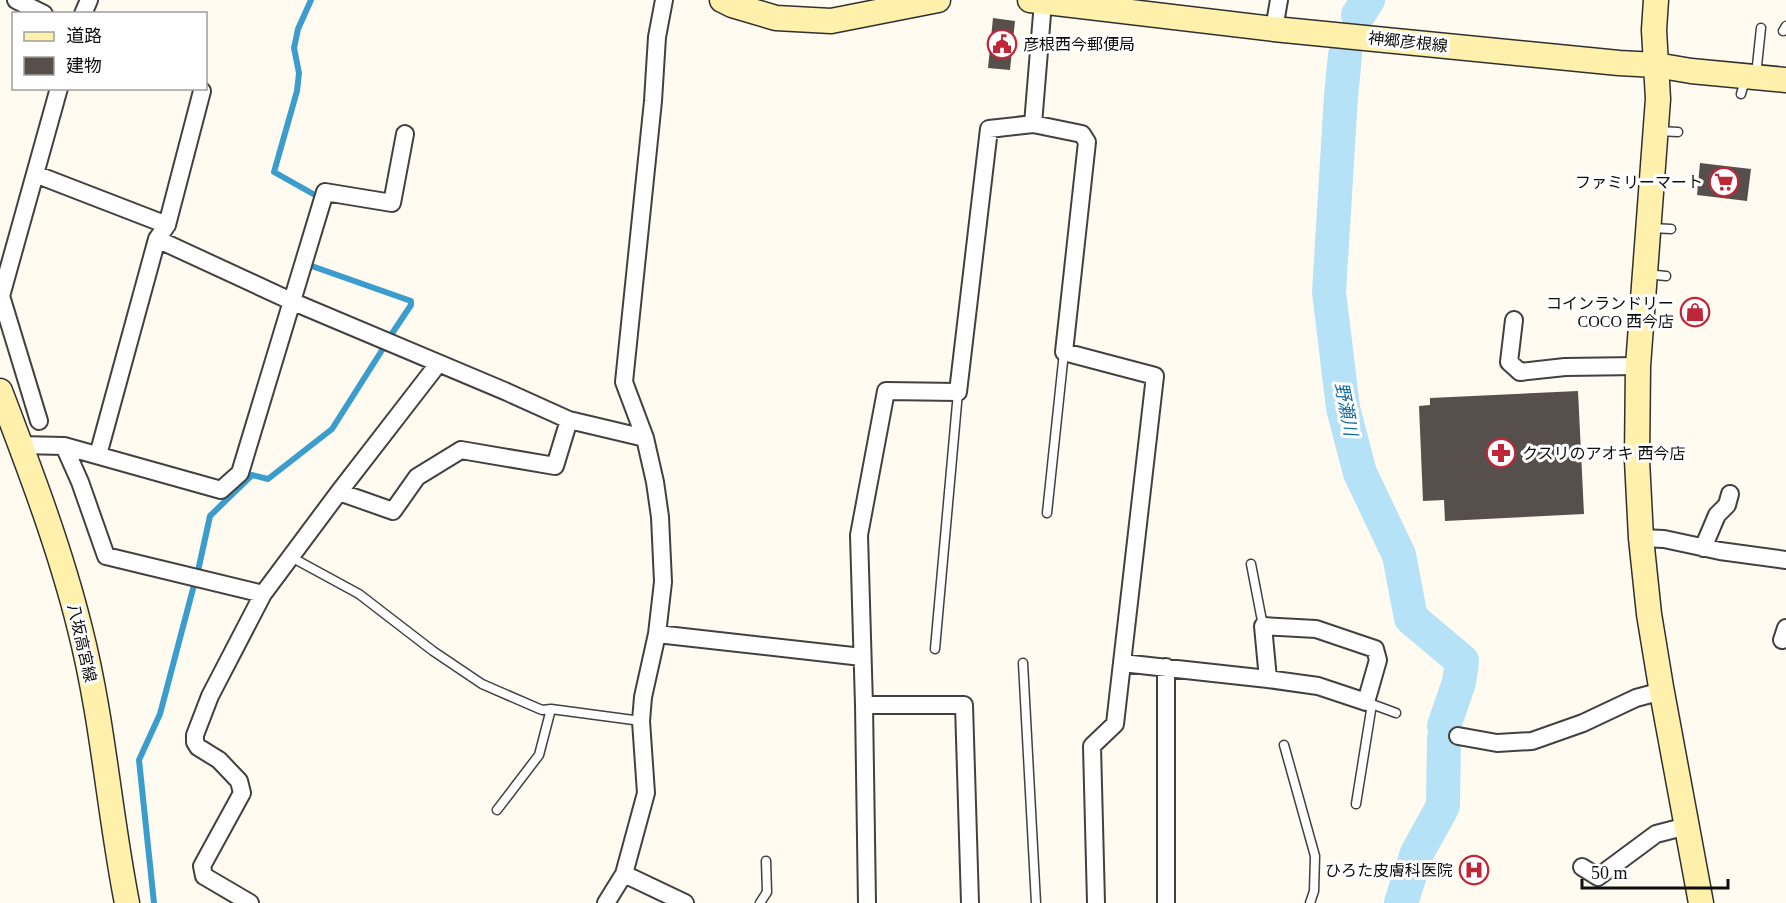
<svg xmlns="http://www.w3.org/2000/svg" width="1786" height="903" font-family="'Times New Roman','Noto Sans JP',serif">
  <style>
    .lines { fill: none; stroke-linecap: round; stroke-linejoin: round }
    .stream { stroke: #3b9dcd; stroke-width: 6 }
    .river { stroke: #b5e2f6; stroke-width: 34 }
    .building { fill: #574f4b }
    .lane-casing { stroke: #414141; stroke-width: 11 }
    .street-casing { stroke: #414141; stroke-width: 20 }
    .secondary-casing { stroke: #303030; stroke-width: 27 }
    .lane { stroke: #fff; stroke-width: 8 }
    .street { stroke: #fff; stroke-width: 16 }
    .secondary { stroke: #fff0ab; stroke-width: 24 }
    .labels { text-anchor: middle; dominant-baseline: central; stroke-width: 6; stroke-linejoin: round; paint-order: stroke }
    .street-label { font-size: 16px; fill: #0e0e0e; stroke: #fff }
    .poi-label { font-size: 16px; fill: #0e0e0e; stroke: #fff; text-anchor: end }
    .water-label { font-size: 18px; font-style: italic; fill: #176ea1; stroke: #fff }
  </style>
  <rect width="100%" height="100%" fill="#fffbf0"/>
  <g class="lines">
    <path class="stream" d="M311,0L298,29L294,48L299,73L297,91L274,172L315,195
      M306,264L411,301V305L391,335
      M198,571L210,516L252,475L268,479L332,429L384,347
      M154,903L139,760L160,714L194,585"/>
    <path class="river" d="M1358,15L1368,0
      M1345,55L1341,96L1329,292L1343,408L1360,473L1399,555L1411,618L1462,661L1459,682L1444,726
      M1401,903L1417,853L1443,806L1444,738"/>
  </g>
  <path class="building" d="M993,18L1015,21L1010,70L988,68Z
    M1700,163L1751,169L1747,201L1697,195Z
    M1578,391L1584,514L1445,521L1444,500L1423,501L1419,406L1430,405V398Z"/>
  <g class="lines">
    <g class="lane-casing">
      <path id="lane" d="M1783,31L1786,26
        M1756,75L1761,28
        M1741,94L1745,80
        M1658,131L1678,132
        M1651,228L1671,229
        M1646,274L1666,276
        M1047,513L1064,352
        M291,557L359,594L433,651L482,684L542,710L551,709
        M1251,564L1263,626
        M935,649L958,392
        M1023,663L1036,903
        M1369,703L1396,713
        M1284,745L1315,856L1314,891L1310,903
        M1356,804L1372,704
        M497,810L539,755L551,709L641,721
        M760,903L767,892L766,861"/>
    </g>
    <g class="street-casing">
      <path id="street" d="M16,0L44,14
        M83,14L89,0
        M1274,29L1279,0
        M59,88L35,174L167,225L157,239L98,455
        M1033,124L1082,134L1087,142L1064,352L1155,376L1115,724L1092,746L1096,903
        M35,174L1,296L39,421
        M167,225L202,91
        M157,239L291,301L507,392L569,420L645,438
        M1514,320L1509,362L1520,372L1565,367L1638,366
        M20,445L64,446L221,490L240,473L325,192L392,203L405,134
        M64,446L80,482L106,556L263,594
        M339,492L393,511L417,477L461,450L555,466L569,420
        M1641,538L1664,539L1720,551L1786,560
        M1703,548L1717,515L1727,505L1730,494
        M657,634L862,657
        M1782,640L1786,628
        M1122,663L1268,679L1318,686L1366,702L1378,660L1375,649L1316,629L1263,626L1268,679
        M864,705L859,535L886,391L958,392L989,129L1033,124L1043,2
        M1458,736L1497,743L1532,741L1583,723L1636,698L1662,691
        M1582,867L1598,877L1656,834L1687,826
        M624,874L685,903
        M250,903L204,876L202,866L242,793L239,781L219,760L198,747L195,742V735L210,696L263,594L339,492L438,364
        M606,903L624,874L646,793L641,721L643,697L657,634L663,582L660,517L655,482L645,438L624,382L653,101L657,37L664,0
        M867,903L864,705H964L970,903
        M1166,903V667"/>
    </g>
    <g class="secondary-casing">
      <path id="secondary" d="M722,0L732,5L776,18L831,21L938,0
        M1030,0L1274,29L1619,63L1656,65L1691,71L1786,80
        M1656,0L1654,30L1658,99L1638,366L1637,460L1641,538L1649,614L1661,687L1701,903
        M0,391C30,470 60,548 80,629C103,719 109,812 127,903"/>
    </g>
    <use href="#lane" class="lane"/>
    <use href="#street" class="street"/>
    <use href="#secondary" class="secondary"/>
  </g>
  <defs>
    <g id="civic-ring" transform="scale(1.5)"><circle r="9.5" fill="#fff" stroke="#bf2637" stroke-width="1.5"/><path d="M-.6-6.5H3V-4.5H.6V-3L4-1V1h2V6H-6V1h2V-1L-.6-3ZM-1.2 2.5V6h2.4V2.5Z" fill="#bf2637"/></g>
    <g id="supermarket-ring" transform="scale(1.5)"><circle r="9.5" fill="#fff" stroke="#bf2637" stroke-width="1.5"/><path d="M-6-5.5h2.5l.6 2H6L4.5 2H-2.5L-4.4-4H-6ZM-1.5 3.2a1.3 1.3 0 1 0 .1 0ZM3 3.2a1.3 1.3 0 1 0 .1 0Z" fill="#bf2637"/></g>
    <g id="shop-ring" transform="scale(1.5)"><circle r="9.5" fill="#fff" stroke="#bf2637" stroke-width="1.5"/><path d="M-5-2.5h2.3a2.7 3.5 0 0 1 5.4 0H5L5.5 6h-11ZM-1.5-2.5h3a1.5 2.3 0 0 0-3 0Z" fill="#bf2637"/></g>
    <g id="pharmacy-ring" transform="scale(1.5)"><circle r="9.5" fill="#fff" stroke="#bf2637" stroke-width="1.5"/><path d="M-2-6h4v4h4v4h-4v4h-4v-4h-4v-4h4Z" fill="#bf2637"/></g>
    <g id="hospital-ring" transform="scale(1.5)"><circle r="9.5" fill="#fff" stroke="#bf2637" stroke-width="1.5"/><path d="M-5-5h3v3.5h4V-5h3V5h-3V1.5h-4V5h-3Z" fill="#bf2637"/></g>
  </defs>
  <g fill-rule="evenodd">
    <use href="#civic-ring" x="1002" y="44"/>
    <use href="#supermarket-ring" x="1724" y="182"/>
    <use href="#shop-ring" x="1695" y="312"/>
    <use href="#pharmacy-ring" x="1501" y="453"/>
    <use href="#hospital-ring" x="1474" y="870"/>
  </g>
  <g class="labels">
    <g class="street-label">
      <text transform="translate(1408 42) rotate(6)">神郷彦根線</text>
      <text transform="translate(82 643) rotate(77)">八坂高宮線</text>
    </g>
    <g class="poi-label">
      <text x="1023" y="44" text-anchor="start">彦根西今郵便局</text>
      <text x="1703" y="182">ファミリーマート</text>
      <text x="1674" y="303">コインランドリー<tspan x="1674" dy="18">COCO 西今店</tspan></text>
      <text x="1522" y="453" text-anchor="start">クスリのアオキ 西今店</text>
      <text x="1453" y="870">ひろた皮膚科医院</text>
    </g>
    <g class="water-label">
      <text transform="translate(1346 409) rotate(79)">野瀬川</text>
    </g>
  </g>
  <rect x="12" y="12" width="195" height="78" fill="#ffffff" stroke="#9f9f9f" stroke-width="1.5"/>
  <rect x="24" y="32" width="30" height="9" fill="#fff0ab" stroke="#9f9f9f" stroke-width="1.5"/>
  <text x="66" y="42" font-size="18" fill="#0e0e0e">道路</text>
  <rect x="24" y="57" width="30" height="18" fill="#574f4b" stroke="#9f9f9f" stroke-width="1.5"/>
  <text x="66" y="72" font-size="18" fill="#0e0e0e">建物</text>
  <path d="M1582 879v9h146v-9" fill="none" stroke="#0e0e0e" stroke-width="3"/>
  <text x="1591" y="879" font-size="18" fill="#0e0e0e" stroke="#ffffff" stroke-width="4.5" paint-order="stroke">50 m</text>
</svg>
